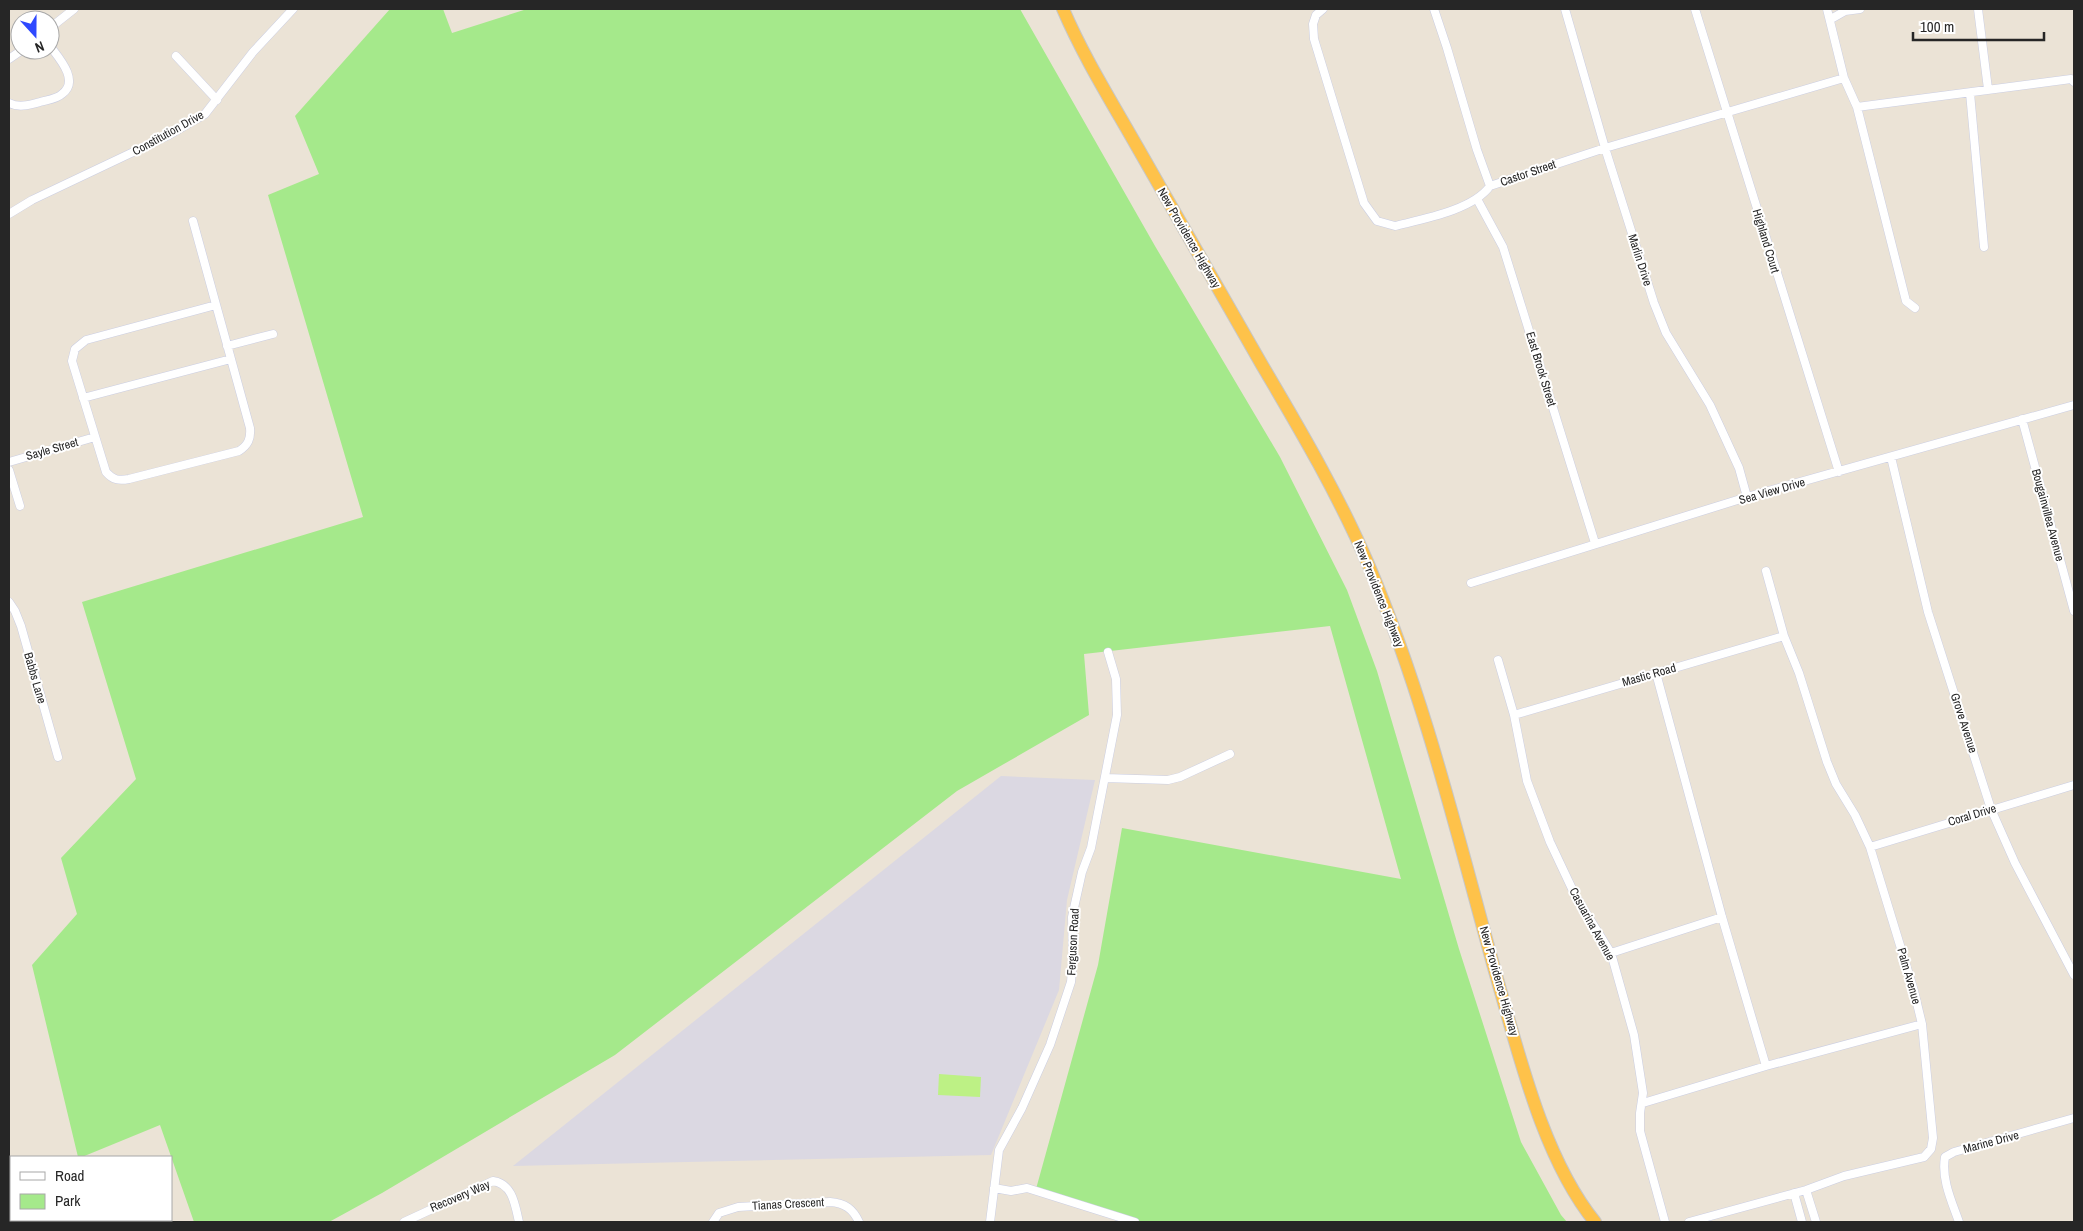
<svg xmlns="http://www.w3.org/2000/svg" width="2083" height="1231" font-family="'Archivo Narrow',sans-serif">
  <style>
    .industrial { fill: #dbd8e2 }
    .green { fill: #a5e98b }
    .pitch { fill: #bdf185 }
    .lines { fill: none; stroke-linecap: round; stroke-linejoin: round }
    .minor-casing { stroke: #cbcee2; stroke-width: 9 }
    .trunk-casing { stroke: #c7c7c7; stroke-width: 14 }
    .minor { stroke: #fff; stroke-width: 8 }
    .trunk { stroke: #fec24a; stroke-width: 12 }
    .labels { text-anchor: middle; dominant-baseline: central; stroke-width: 4; stroke-linejoin: round; paint-order: stroke }
    .street-label { font-size: 12px; fill: #262626; stroke: #fff }
  </style>
  <rect width="100%" height="100%" fill="#ebe3d6"/>
  <path class="industrial" d="M1001,776L1095,780L1067,900L1059,990L991,1155L513,1166Z"/>
  <path class="green" d="M390,9H443L452,33L527,9H1020L1155,246L1280,457L1347,590L1377,671L1459,949L1521,1142L1561,1215L1567,1222H1131L1036,1189L1098,965L1122,828L1401,879L1330,626L1084,654L1089,715L957,791L615,1055L382,1193L329,1222H194L160,1125L82,1157H78L32,965L77,914L61,858L136,779L82,602L363,517L268,195L319,174L295,116Z"/>
  <path class="pitch" d="M939,1074L981,1077L980,1097L938,1095Z"/>
  <g class="lines">
    <g class="minor-casing">
      <path id="minor" d="M1323,9L1316,15L1313,24L1314,39L1364,203L1377,221L1395,226C1423,219 1473,210 1490,186L1605,148L1844,78
        M1434,9L1447,48L1477,150L1490,186
        M1565,9L1605,148L1654,303L1666,333L1710,405L1739,468L1747,497
        M1695,9L1839,472
        M1827,9L1844,78L1857,107L1906,301L1915,308
        M1978,9L1988,89
        M1831,19L1845,11L1860,9
        M50,28L74,9
        M176,56L217,100
        M9,59L22,50
        M1970,93L1984,247
        M9,103C19,108 29,105 40,102C47,100 57,99 62,94C80,81 59,58 50,46
        M1857,107L2071,79L2074,82
        M1477,199L1503,247L1595,543
        M9,214L32,200L167,136L205,114L253,52L293,9
        M193,221L250,428C251,439 248,445 239,451L129,479C119,481 113,480 106,472L72,361L75,349L86,340L216,305
        M227,346L273,334
        M83,398L231,359
        M2022,419L2074,611
        M1891,457L1928,612L1991,809L2015,863L2074,975
        M9,462L95,437
        M9,470L20,506
        M1471,583L1747,497L2074,405
        M9,602L15,611L21,626L58,757
        M1498,660L1514,715L1527,781L1550,842L1575,895L1611,953L1634,1035L1643,1093L1640,1113V1131L1665,1222
        M1656,673L1722,917L1766,1066
        M1514,715L1784,636
        M1105,778L1168,780L1180,777L1230,754
        M1870,847L2074,785
        M1611,953L1722,917
        M1643,1103L1766,1066L1922,1024
        M994,1188L1011,1191L1027,1188L1135,1222
        M1806,1190L1816,1222
        M1794,1193L1802,1222
        M404,1222L493,1181C513,1184 515,1205 519,1222
        M713,1222L719,1213L738,1207L830,1202C845,1203 853,1209 859,1222
        M990,1222L999,1150L1022,1108L1050,1045L1071,982L1073,958L1072,917L1082,872L1091,848L1117,715L1116,679L1108,652
        M1689,1222L1806,1190L1844,1176L1924,1157L1931,1149L1933,1138L1922,1024L1914,991L1870,847L1855,815L1836,784L1827,762L1799,673L1784,636L1766,571
        M1959,1222C1952,1202 1941,1179 1945,1157L1954,1152L2074,1118"/>
    </g>
    <g class="trunk-casing">
      <path id="trunk" d="M1063,9C1084,58 1113,104 1139,150C1180,222 1221,294 1262,365C1301,431 1339,496 1369,566C1425,698 1458,838 1496,975C1519,1054 1543,1158 1595,1222"/>
    </g>
    <use href="#minor" class="minor"/>
    <use href="#trunk" class="trunk"/>
  </g>
  <g class="labels">
    <g class="street-label">
      <text transform="translate(168 133) rotate(-29)">Constitution Drive</text>
      <text transform="translate(1528 173) rotate(-19)">Castor Street</text>
      <text transform="translate(1189 238) rotate(60)">New Providence Highway</text>
      <text transform="translate(1766 241) rotate(73)">Highland Court</text>
      <text transform="translate(1640 260) rotate(72)">Marlin Drive</text>
      <text transform="translate(1541 369) rotate(73)">East Brook Street</text>
      <text transform="translate(52 449) rotate(-16)">Sayle Street</text>
      <text transform="translate(1772 491) rotate(-16)">Sea View Drive</text>
      <text transform="translate(2048 515) rotate(75)">Bougainvillea Avenue</text>
      <text transform="translate(1379 594) rotate(68)">New Providence Highway</text>
      <text transform="translate(1649 675) rotate(-16)">Mastic Road</text>
      <text transform="translate(35 678) rotate(74)">Babbs Lane</text>
      <text transform="translate(1964 723) rotate(72)">Grove Avenue</text>
      <text transform="translate(1972 815) rotate(-17)">Coral Drive</text>
      <text transform="translate(1592 924) rotate(61)">Casuarina Avenue</text>
      <text transform="translate(1073 942) rotate(-87)">Ferguson Road</text>
      <text transform="translate(1909 976) rotate(74)">Palm Avenue</text>
      <text transform="translate(1499 981) rotate(74)">New Providence Highway</text>
      <text transform="translate(1991 1142) rotate(-15)">Marine Drive</text>
      <text transform="translate(460 1196) rotate(-23)">Recovery Way</text>
      <text transform="translate(788 1204) rotate(-3)">Tianas Crescent</text>
    </g>
  </g>
  <rect width="2083" height="1231" fill="none" stroke="#262626" stroke-width="20"/>
  <rect x="10" y="1156" width="162" height="65" fill="#ffffff" stroke="#a8a8a8"/>
  <rect x="20" y="1172" width="25" height="8" fill="#ffffff" stroke="#a8a8a8"/>
  <text x="55" y="1181" font-size="15" fill="#262626">Road</text>
  <rect x="20" y="1194" width="25" height="15" fill="#a5e98b" stroke="#a8a8a8"/>
  <text x="55" y="1206" font-size="15" fill="#262626">Park</text>
  <g transform="translate(35 35) rotate(159)"><circle r="24" fill="#ffffff" stroke="#a8a8a8"/>
  <path d="M0-4L9 19L0 12L-9 19Z" fill="#2f49ff"/>
  <text y="-8" font-size="14" font-weight="bold" text-anchor="middle" fill="#262626">N</text>
  </g>
  <path d="M1913 32v8h131v-8" fill="none" stroke="#262626" stroke-width="2.5"/>
  <text x="1920" y="32" font-size="15" fill="#262626" stroke="#ffffff" stroke-width="4" paint-order="stroke">100 m</text>
</svg>
